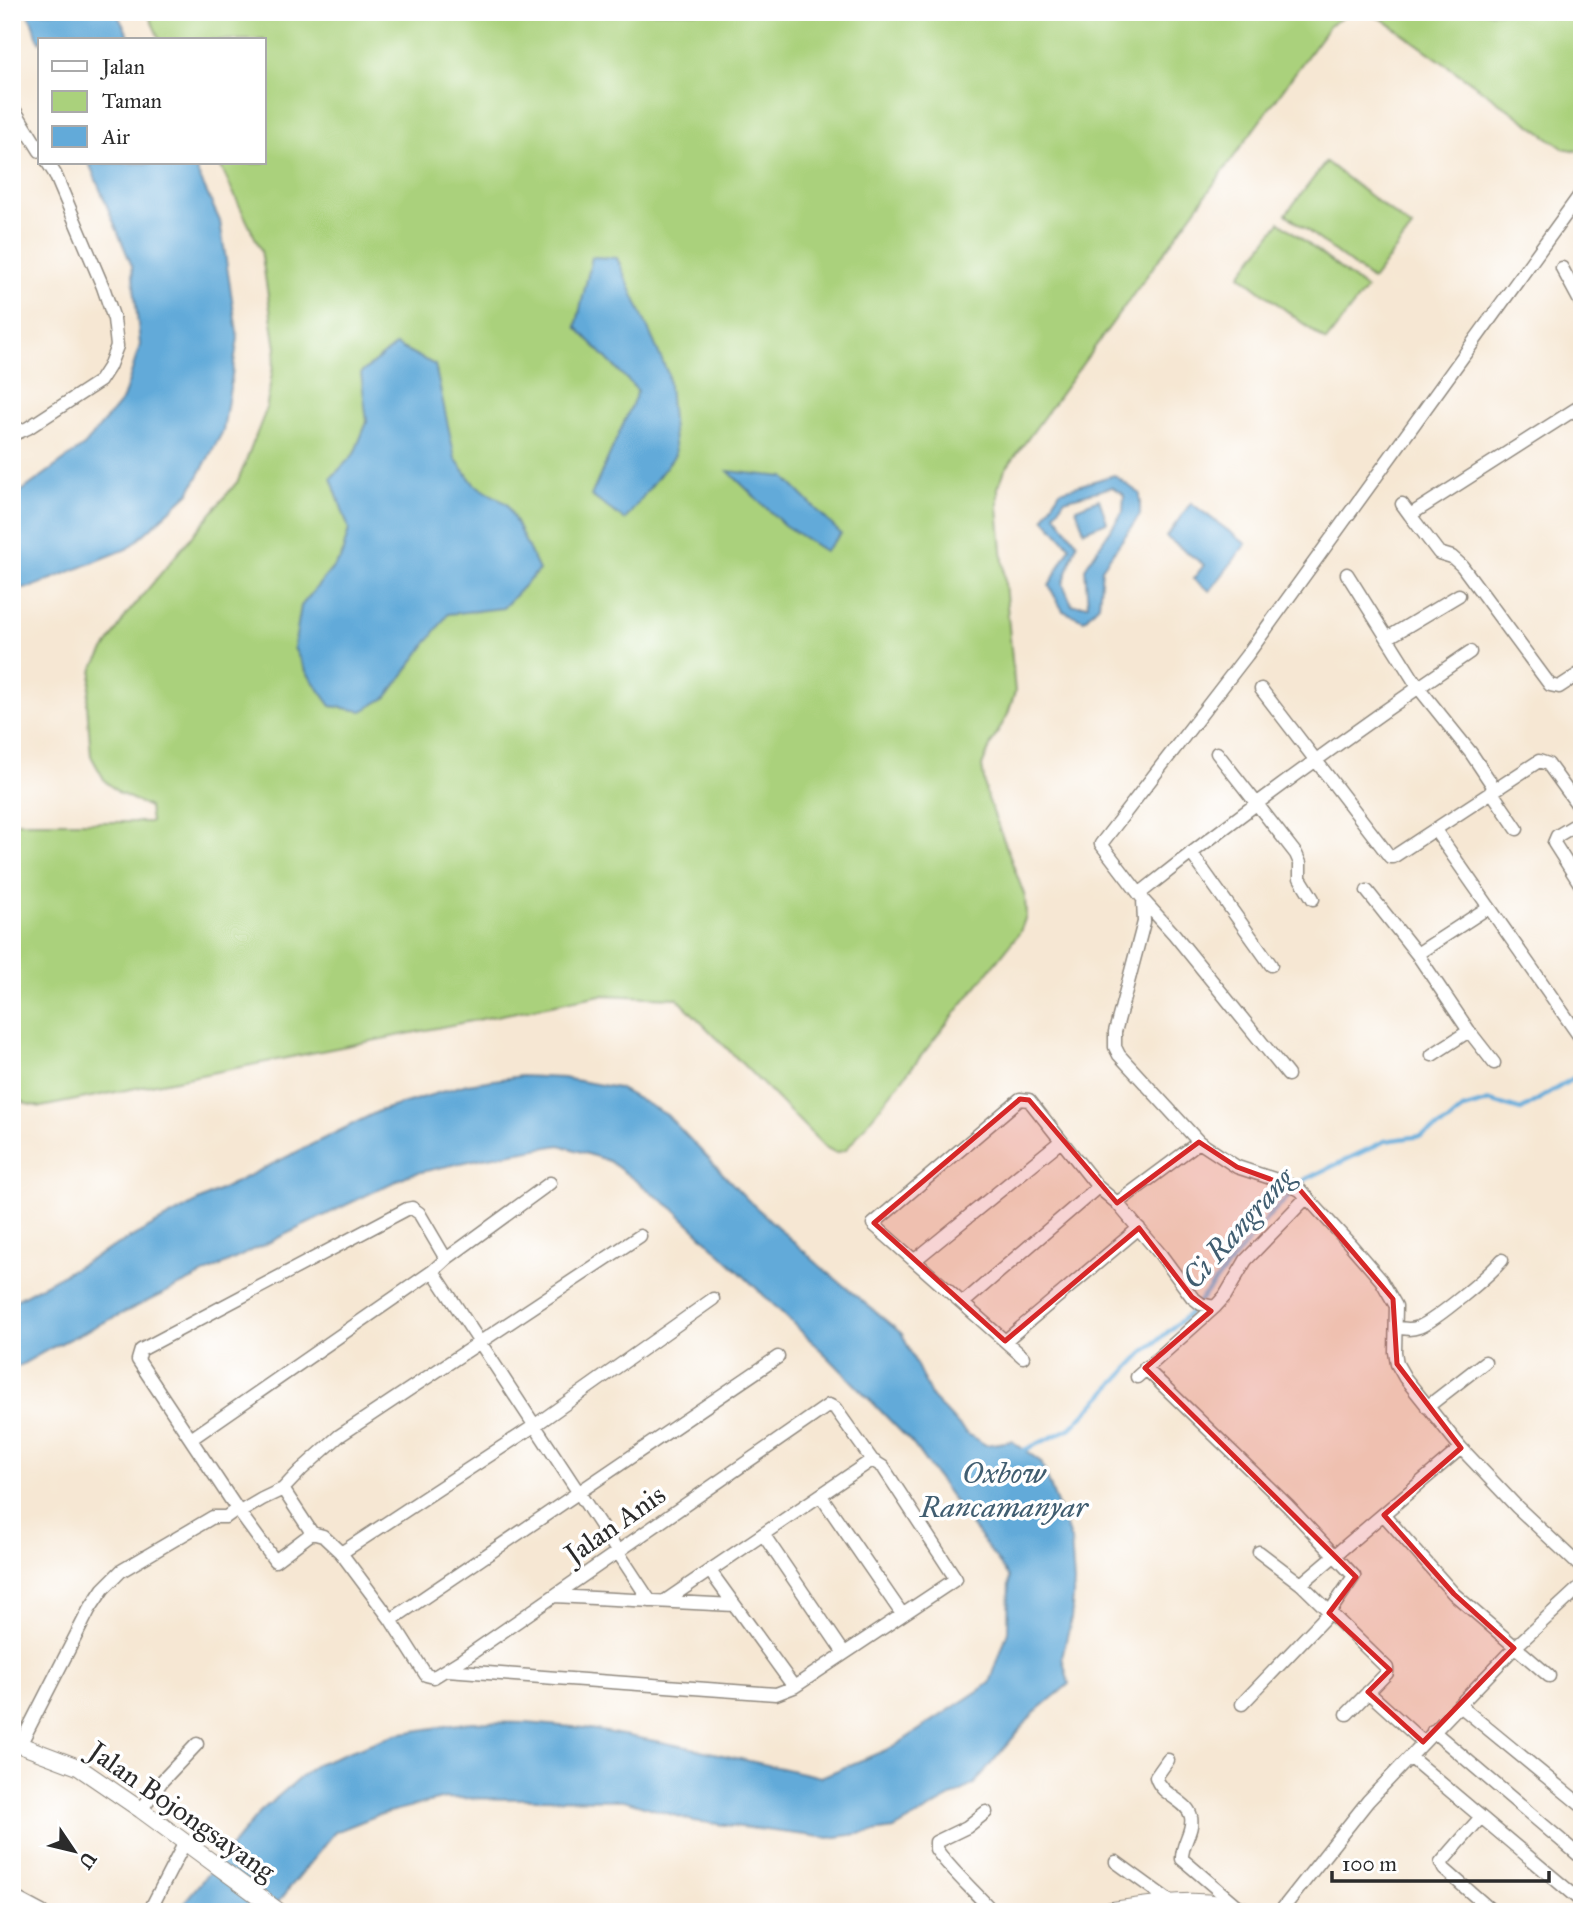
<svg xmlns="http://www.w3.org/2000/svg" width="1594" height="1924" font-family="'IM FELL Great Primer',serif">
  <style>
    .green { fill: #aad17c; stroke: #6a7e54; stroke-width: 2 }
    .water { fill: #62aad9; stroke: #466a82; stroke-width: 2; fill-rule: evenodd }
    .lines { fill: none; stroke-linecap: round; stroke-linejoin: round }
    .stream { stroke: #62aad9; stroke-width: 4.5 }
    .minor-casing { stroke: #90897f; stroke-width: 15 }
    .tertiary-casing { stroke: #90897f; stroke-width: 18 }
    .minor { stroke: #fff; stroke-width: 12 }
    .tertiary { stroke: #fff; stroke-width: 16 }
    .marked { fill: #d62828; fill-opacity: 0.2; stroke: #d62828; stroke-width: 5; stroke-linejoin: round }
    .labels { text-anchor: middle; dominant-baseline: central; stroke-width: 7; stroke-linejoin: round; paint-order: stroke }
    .street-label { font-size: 28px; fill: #2b2b2b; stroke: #fff }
    .water-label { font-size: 30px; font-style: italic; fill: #415e71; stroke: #fff }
  </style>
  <rect width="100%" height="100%" fill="#fff"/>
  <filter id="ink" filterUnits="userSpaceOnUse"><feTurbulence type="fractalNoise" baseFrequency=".0143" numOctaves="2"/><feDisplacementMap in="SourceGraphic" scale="14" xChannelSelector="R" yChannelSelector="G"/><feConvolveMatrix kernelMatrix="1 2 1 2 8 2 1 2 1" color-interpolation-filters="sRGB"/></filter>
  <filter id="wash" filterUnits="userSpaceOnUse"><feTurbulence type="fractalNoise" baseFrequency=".00686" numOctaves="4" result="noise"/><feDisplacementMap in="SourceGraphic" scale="28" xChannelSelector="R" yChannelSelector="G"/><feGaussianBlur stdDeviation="1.57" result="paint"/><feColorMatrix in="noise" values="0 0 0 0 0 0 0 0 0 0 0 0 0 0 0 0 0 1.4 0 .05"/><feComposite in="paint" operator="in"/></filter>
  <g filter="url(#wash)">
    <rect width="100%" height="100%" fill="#f6e7d3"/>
    <path class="green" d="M147,12H1352L1330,25L1005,470L998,488V507L1015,692L1008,714L991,744L982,766L986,793L1025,897L1026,916L1020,932L846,1150L836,1153L825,1147L677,998L601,995L41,1107L27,1104L12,1095V822H151L149,807L119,793L105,781L91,756L87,704L93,668L127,614L238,481L266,410L276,348L261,250L219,163H264V40H160Z
      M1359,12H1582V152L1563,148L1382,19Z
      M1326,162L1412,228L1372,280L1286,214Z
      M1280,222L1366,289L1326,341L1240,275Z"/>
    <path class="water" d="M28,12H116L131,40H40V43Z
      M89,163H193L220,221L238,338L223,431L189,493L129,548L32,587L12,589V498L85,445L123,399L140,345L132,266Z
      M592,257L617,258L668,374L675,455L625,520L591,496L638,391L576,327Z
      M396,345L435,365L455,458L474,484L507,504L539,570L503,608L448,614L387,697L362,711L331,706L307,673L294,648L301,606L341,558L349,529L331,478L354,454L367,422L361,373Z
      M728,471L784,477L841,534L825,551L784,525Z
      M1114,475L1140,494V515L1102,568L1099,605L1084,620L1063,611L1049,586L1070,547L1044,518L1060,491ZM1112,487L1124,495L1123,511L1085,568L1088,605H1072L1063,584L1077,543L1055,514L1064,500Z
      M1099,499L1107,522L1084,531L1076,508Z
      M1191,503L1246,544L1210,591L1193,579L1204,565L1166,537Z
      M521,1076L563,1078L618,1088L667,1115L748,1200L820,1266L902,1334L932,1398L966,1433L986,1445L1012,1441L1041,1462L1071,1540L1074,1583L1071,1620L1062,1657L1069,1684L1033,1714L974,1784L894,1829L829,1838L693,1821L624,1800L445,1798L378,1815L335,1832L270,1912H181L185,1901L261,1811L316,1764L396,1734L471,1722L526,1723L585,1728L687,1747L821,1777L893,1747L990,1683L1008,1631L1009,1577L912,1443L828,1357L674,1209L609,1161L560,1145L483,1158L408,1175L51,1348L12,1370V1302L198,1201L379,1111L467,1084Z"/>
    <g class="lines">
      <path class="stream" d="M1020,1452L1071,1428L1143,1353L1189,1314L1269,1216L1306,1179L1385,1141L1421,1136L1447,1123L1463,1109L1490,1101L1521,1110L1582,1073"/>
    </g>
  </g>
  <g filter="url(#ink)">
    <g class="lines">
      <g class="minor-casing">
        <path id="minor" d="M12,106L40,151
          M1582,192L1247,655L1101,844L1143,899L1144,922L1115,1032V1047L1119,1055L1199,1142L1237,1167L1283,1182L1300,1190L1349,1243L1381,1280L1396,1306L1395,1352L1397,1364L1405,1378L1461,1448L1517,1507L1582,1568
          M1562,268L1582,305
          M12,435L28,428L100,381L109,367L117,346L114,319L103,287L55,174L48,163
          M1402,504L1410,515L1582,405
          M1410,515L1439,553L1452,557L1462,566L1550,685L1559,687L1582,672
          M1347,574L1418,687L1471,753L1495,789
          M1389,637L1459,595
          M1261,689L1390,857H1393L1539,761L1548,764L1582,811
          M1217,753L1296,854L1300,863V878L1313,899
          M1491,791L1517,829
          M1582,821L1557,836L1554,843L1582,887
          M1435,830L1582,1040
          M1191,853L1271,965
          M1367,891L1417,954L1469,1031L1494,1063
          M1139,894C1246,809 1357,729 1470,652
          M1143,900L1174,934L1288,1075
          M1417,954L1489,907
          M1432,1055L1469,1031
          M1117,1203L1199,1142
          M640,1236L339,1436L301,1470L283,1489L312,1533L323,1536L341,1553L391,1620L426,1675L434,1677L463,1659L829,1405L835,1408L872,1460
          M915,1260L1061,1141
          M433,1271L650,1601
          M963,1303L1098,1187
          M1396,1327C1405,1329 1411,1330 1419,1327C1436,1320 1490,1275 1502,1260
          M1005,1341L1139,1228
          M1023,1357L873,1224L1020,1099L1029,1100L1098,1187L1117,1203L1161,1255L1192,1297L1201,1304L1215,1307
          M1145,1368L1288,1506L1354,1576L1329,1613L1242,1704
          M1137,1377L1215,1307L1225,1296L1246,1260L1307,1197
          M1427,1407L1485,1362
          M191,1439L433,1271L446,1259L550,1183
          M821,1496L902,1614
          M240,1512L262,1499L283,1489
          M1384,1515L1454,1594L1549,1676
          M312,1533L275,1561L237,1509L138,1360L141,1350L407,1209L412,1208L419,1213L446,1259
          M763,1534L844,1653
          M1259,1552L1301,1584L1387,1668V1673L1347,1714
          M341,1553L534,1426L713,1299
          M710,1571L794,1687
          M1301,1584L1461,1448
          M554,1596L734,1605
          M391,1620L778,1357
          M447,1670L776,1694L794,1687L956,1579L883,1467L872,1460L665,1601
          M1368,1692L1423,1742
          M1459,1705L1582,1806
          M1433,1731L1582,1858
          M21,1743L89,1610L103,1589L121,1571L213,1517H226L237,1509
          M1410,1757L1582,1902
          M1168,1760L1156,1777C1161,1796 1189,1801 1191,1817C1194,1831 1181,1844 1182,1859L1238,1907
          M141,1810L162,1781L197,1744
          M986,1812L967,1827L936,1842V1849C952,1872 974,1890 993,1912
          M1481,1817L1441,1863L1444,1869L1493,1912
          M1116,1862L1171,1902
          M12,1896L42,1912
          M149,1912L185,1842
          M1280,1912L1368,1801L1514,1648L1582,1585"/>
      </g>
      <g class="tertiary-casing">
        <path id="tertiary" d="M12,1742L78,1767L141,1810L280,1912
          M1100,1912C1148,1905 1204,1893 1251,1912"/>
      </g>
      <use href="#minor" class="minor"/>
      <use href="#tertiary" class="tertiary"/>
    </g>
  </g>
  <path class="marked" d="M1020,1099L1029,1100L1117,1203L1199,1142L1237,1167L1300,1190L1393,1299L1397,1364L1461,1448L1384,1515L1454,1594L1514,1648L1423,1742L1368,1692L1390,1670L1329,1613L1356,1577L1145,1368L1211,1311L1192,1297L1139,1228L1005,1341L874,1223Z"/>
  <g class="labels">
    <g class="street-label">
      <text transform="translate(615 1524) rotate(-35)">Jalan Anis</text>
      <text transform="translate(182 1811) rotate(35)">Jalan Bojongsayang</text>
    </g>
    <g class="water-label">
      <text transform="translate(1238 1228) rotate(-48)">Ci Rangrang</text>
      <text x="1004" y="1473">Oxbow<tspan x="1004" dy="34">Rancamanyar</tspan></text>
    </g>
  </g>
  <rect width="1594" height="1924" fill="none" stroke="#fff" stroke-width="42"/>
  <rect x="38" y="38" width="228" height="126" fill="#ffffff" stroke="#aaaaaa" stroke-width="2"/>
  <rect x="52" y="61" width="35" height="10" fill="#ffffff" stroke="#aaaaaa" stroke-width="2"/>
  <text x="102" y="74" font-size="21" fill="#2b2b2b">Jalan</text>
  <rect x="52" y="91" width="35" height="21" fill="#aad17c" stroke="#aaaaaa" stroke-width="2"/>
  <text x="102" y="108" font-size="21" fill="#2b2b2b">Taman</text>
  <rect x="52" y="126" width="35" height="21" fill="#62aad9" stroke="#aaaaaa" stroke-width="2"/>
  <text x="102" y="144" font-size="21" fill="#2b2b2b">Air</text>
  <g transform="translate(74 1851) rotate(125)" stroke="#ffffff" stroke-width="5" paint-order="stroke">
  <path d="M0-5L12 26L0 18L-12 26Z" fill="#2b2b2b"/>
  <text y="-10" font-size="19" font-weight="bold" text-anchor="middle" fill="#2b2b2b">U</text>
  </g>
  <path d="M1332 1871v10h217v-10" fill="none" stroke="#2b2b2b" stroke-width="3.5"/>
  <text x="1342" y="1871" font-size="21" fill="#2b2b2b" stroke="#ffffff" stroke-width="5" paint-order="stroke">100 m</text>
</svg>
